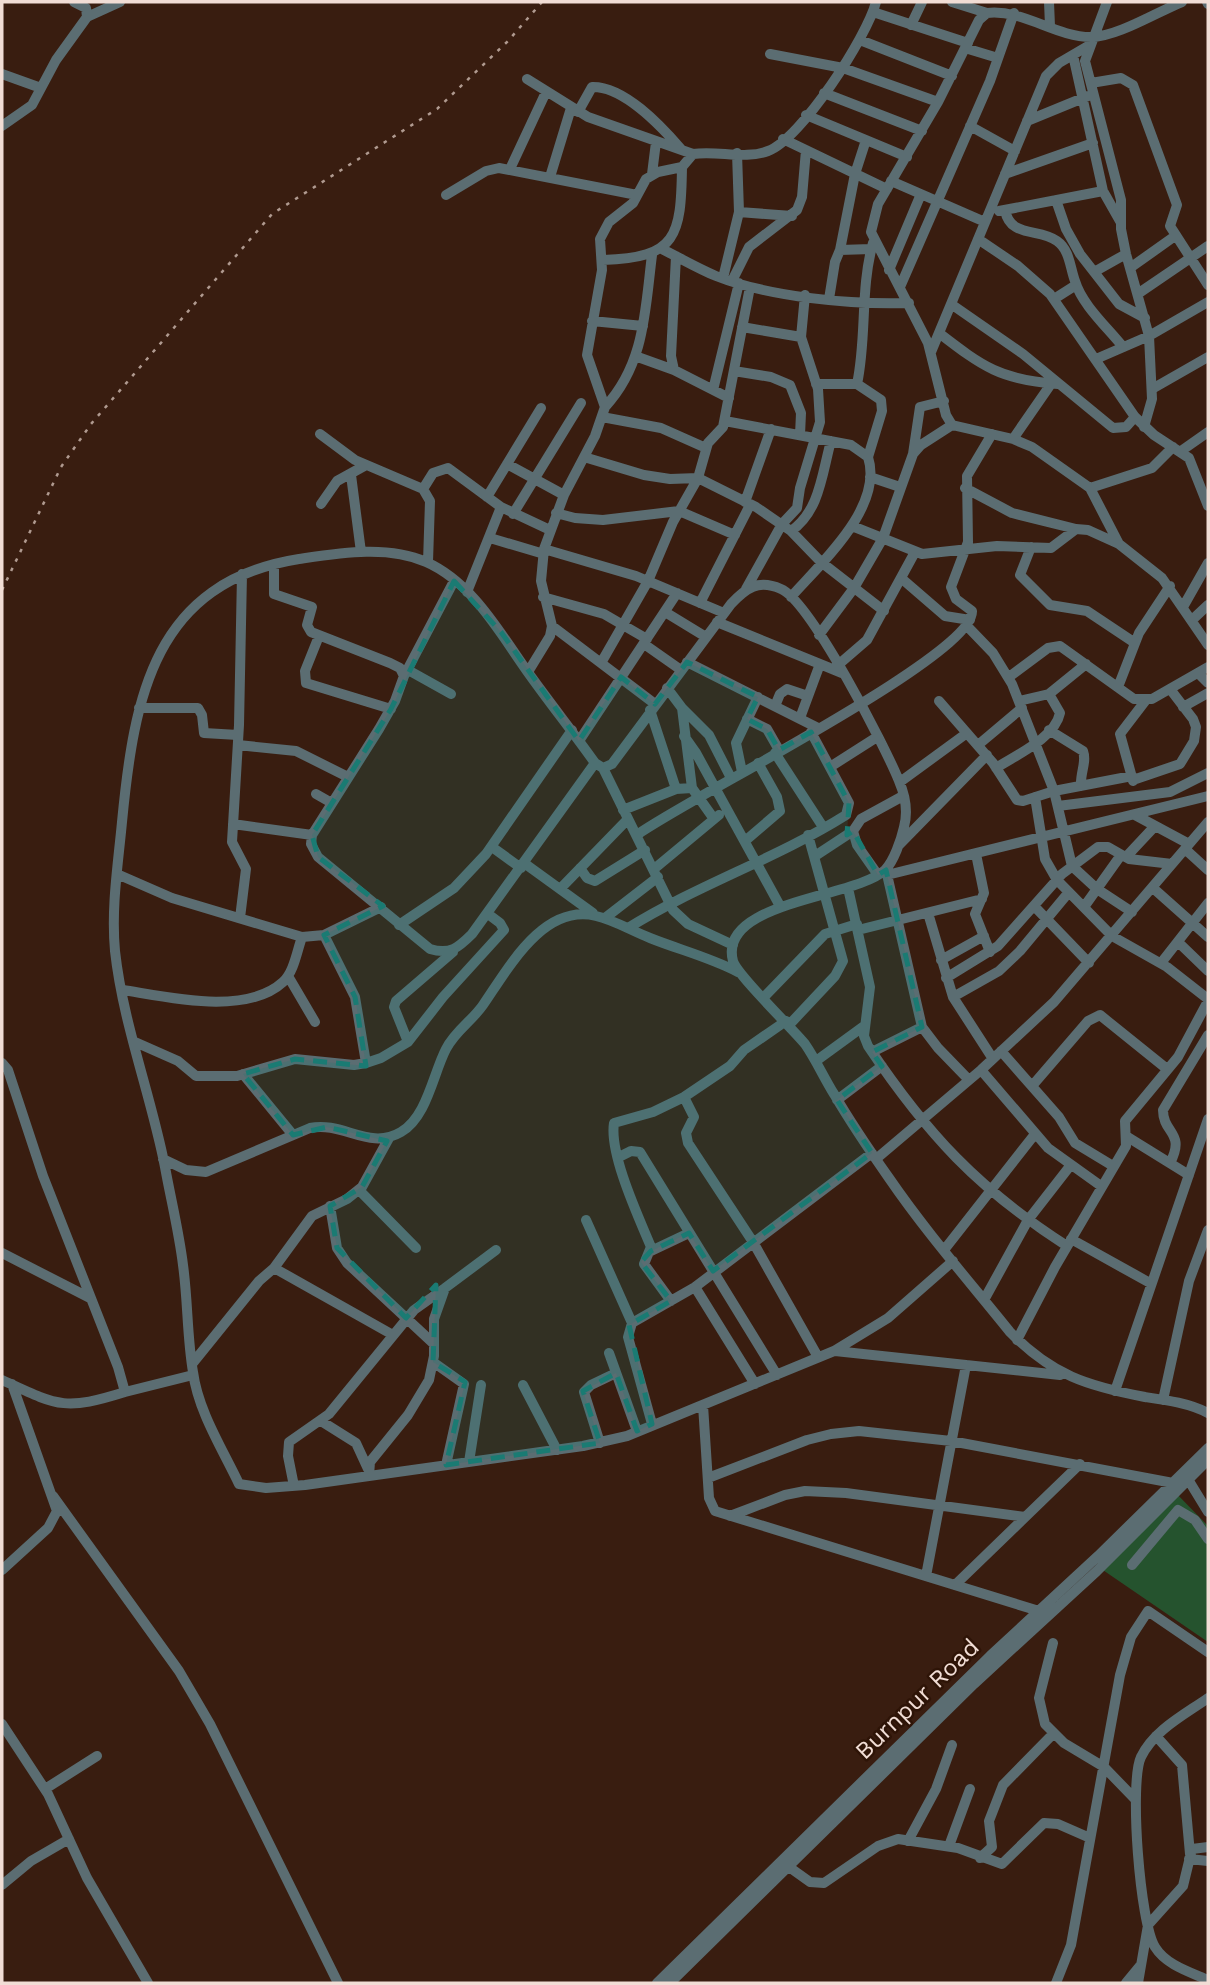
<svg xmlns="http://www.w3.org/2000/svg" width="1210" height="1985" font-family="'Work Sans',sans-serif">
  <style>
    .green { fill: #25532e }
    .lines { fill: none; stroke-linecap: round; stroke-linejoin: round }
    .minor { stroke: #5b6d72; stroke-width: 10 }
    .rail { stroke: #b09a90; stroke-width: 2.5; stroke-dasharray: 3.5 7; stroke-linecap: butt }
    .marked { fill: #1a7b73; fill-opacity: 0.2; stroke: #1a7b73; stroke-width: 5; stroke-dasharray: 14 9; stroke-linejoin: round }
    .labels { text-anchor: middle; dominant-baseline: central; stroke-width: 5; stroke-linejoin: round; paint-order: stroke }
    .street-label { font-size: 24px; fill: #f1ddd5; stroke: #2e1407 }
  </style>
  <rect width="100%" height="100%" fill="#391d10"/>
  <path class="green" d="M1174,1491L1208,1526V1642L1097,1566Z"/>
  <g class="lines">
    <path class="minor" d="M952,2L987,13
      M1049,2L1050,26
      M1107,2L1085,61L1121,200V229L1126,254L1149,336L1152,399L1144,427
      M1182,2C1157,12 1117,37 1091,37C1055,37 1024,9 987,13L979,20L938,102L878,204L871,232L928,343L946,415L952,425L1013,439L1032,447L1090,488L1119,544L1162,578L1208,645
      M1207,2L1208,4
      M873,12L968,43
      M87,17L120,2
      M911,25L922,2
      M860,40L952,76
      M965,48L998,58
      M770,54L843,68L938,102
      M1073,55L1103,191L1120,221
      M2,74L41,88
      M527,79L588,117L693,154
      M1091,83L1121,78L1133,85L1177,205L1170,226L1208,285
      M824,93L922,131
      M578,112L592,87C624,86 661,126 681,149
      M806,115L907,157
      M1027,121L1088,96
      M2,126L32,105L56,60L87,17L86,8L74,2
      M970,126L1015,151
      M783,139L887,189
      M510,169L546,92
      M652,174L656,142
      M1005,174L1093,143
      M550,177L571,108
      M891,181L985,222
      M446,195L486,171L499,168L637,195
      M1056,200L1066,229L1080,254L1119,304L1145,318
      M1005,210C1010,238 1039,228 1057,241C1070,250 1070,268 1075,281C1082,305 1108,328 1123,347
      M999,211L1103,191
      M739,212L792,216
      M978,239L1018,266L1050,294L1135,417L1154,435L1189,458L1208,506
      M662,249C680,258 697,268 716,276C769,297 852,305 909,303
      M840,250L855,174L866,140
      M676,256L671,356L674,370L729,398
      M603,260C677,258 681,236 682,167
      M1130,268L1175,236
      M889,270L921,194
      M1094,272L1126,254
      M723,278L739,212L737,153
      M732,281L749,247L797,210L802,197L806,150
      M900,287L990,81L1014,13
      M1139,293L1208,246
      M829,299L835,262L840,250L871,249
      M1054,299L1076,285
      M951,304L1023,354L1113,428L1126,427L1135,417
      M592,321L643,326
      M742,327L801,337
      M939,333C983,367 1001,380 1058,384
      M931,352L1046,76L1059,63L1088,46
      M635,356L674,370
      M1096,359L1149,336L1208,302
      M734,371L771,377L790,385L801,413L800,435
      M816,384H857L881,400L882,411L868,457
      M857,384C867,338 860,288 873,243
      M1152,389L1208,357
      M713,390L739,283
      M605,407C645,364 645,310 652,255
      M602,417L661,428L706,448
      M725,421L851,445L868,457C884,507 821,563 791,597
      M320,434L355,460L423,489L430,501L428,562
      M1013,439L1051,384
      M1181,451L1208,432
      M913,454L920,407L944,401
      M584,457L644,475L670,479L698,478L756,507L791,531L821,562L884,611
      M507,464L564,495
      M351,475L361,552
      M870,477L900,487
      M965,488L1012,513L1076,529
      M1090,488L1152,468L1173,447
      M423,489L433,473L448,468L501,507L550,530
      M487,497L541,408
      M745,502L771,429
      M321,504L337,481L366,465
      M556,513L575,518L603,520L679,511L735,535
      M513,514L581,403
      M852,526L922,554L997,546L1051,548L1076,529L1088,530L1119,544
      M791,531C820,511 822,473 831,441
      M490,538L544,554
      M1031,547L1020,575L1050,605L1087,611L1135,643
      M544,549L636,576L724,613
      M274,565V594L312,607L307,625L311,632L390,663L400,668L404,676L395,701L379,729L312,835L311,844L318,857L430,949C450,955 458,948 472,934L595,763
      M901,578L945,616L970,620
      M746,589L782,524L797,508L800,488L820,422L818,389L801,337L805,295
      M467,592L501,507
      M543,597L604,614L647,639
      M700,603L750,505
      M1183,607L1208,563
      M665,612L706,637
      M1192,620L1208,605
      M717,622L842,673
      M552,626L655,704
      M967,626L993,653L1012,684L1054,791L1072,866L1097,889L1132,912
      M819,635L854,588L883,538L913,454L921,445L952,425
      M319,636L305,671L306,683L391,709
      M644,644L681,670
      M687,662L818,728
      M601,663L648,581L673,522L698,478L708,443L723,427L750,287
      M838,665L867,640L915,552
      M408,670L451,694
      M528,672L550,636L552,626L541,581L544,549L564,495L595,436L605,407L587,355L602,270L600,239L609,222L633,203L646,179L658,172L682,167L693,154C717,150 745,160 768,151C801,139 867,37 876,2
      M1198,673L1208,683
      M404,676L454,581
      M1009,677L1048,648L1060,646L1134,699H1152L1208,667
      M1118,687L1139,633L1170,586
      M667,688L682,708L692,788
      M939,701L993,763L1017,800L1023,801L1054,791L1132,776
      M1019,701L1049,694L1086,664
      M775,706L780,694L787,689L808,696
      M1183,707L1208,693
      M139,708H198L202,715L204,733L238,735
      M682,708L709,735L731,778
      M650,710L676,789
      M800,718L820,664
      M747,719L767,729L779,750
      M1049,730L1083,751C1087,762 1080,773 1081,786
      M684,736L696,753L780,906
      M579,741L677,593
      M238,745L296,751L348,777
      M978,745L1022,708
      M775,753L823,827
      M830,767L877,737
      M603,768L673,910L688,924L733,945
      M996,768C1016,755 1055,738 1060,713L1049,694
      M742,772L736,743L758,697
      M1133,780L1180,764L1194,741L1196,727L1193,719L1170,689
      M1133,781L1120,734L1146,700
      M900,782L967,733
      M316,794L330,802
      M1035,797L1045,859L1057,880L1112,936L1167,967L1208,999
      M1058,806L1170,792L1208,773
      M623,810L676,789L692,788L714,819
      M1135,815L1189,844
      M233,824L312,835
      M637,835C684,800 974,656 972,611L956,599L951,587L968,542L967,476L992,434
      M745,841L780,811L777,797L758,763
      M899,845L987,755
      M492,847L521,868
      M1185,849L1208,870
      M976,854L984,893L975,914L990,952
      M815,856L853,831
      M1126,857L1155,826
      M524,863L593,913
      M580,868L587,878L595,881L645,850
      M654,869L719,815
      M886,870L922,1027L938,1048L969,1080
      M117,874L172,898L302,937L324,935L381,907
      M878,875L857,845L853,831L861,819L903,796
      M887,875L1208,796
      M848,888L870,987L864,1036L868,1046C927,1134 978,1189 1067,1246
      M1153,888L1208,937
      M560,889L628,819
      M1035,907L1089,963
      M1084,907L1121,855
      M928,913L953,997L993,1059
      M240,918L246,869L232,842L239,725L242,574
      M605,918L658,877
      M399,925L454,888L486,854L572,730
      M628,928C697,885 776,859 846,815L849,803L811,732
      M858,930L982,899
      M324,935L355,997L366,1063
      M1178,942L1208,971
      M941,960L984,936
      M1161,963L1208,903
      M288,976L315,1022
      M946,978L998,946L1062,874L1098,847H1108L1129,859L1172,864
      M123,990C167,997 246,1016 283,982C294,972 297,951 302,937
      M764,997L825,934L857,924
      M953,997L999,971L1020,951L1069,892
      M789,1025L835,976L843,961L808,835
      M135,1042L178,1061L196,1076H237L295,1059L354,1065L366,1063L381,1058L408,1042L443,997L504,930L500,923L488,914
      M408,1042L394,1007L396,1001L453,952
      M1001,1051L1059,1117L1075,1143L1113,1166
      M872,1052L922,1027
      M816,1061L864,1026
      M2,1063L8,1070L43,1176L118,1367L125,1392C64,1411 58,1406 2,1380
      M981,1070L1048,1148L1101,1186
      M243,1074L293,1135
      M1032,1086L1088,1021L1100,1015L1167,1069
      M684,1097L694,1117L686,1133L688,1143L753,1242L818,1357
      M837,1100L882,1066
      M1126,1136L1189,1175
      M619,1157L631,1151L640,1152L777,1375
      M163,1159L186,1170L206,1172L310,1128C343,1121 369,1151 401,1132C427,1117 433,1074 446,1049C455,1031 472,1021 483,1005C508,969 543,903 596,916C614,920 632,931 650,938C680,950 709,957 738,972
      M876,1159L981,1070L1054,1002L1208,822
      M1170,1163C1186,1132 1163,1134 1163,1110L1208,1035
      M359,1190L416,1248
      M330,1206L337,1248L347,1263L434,1344
      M586,1220L632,1323
      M1071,1239L1150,1283
      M944,1250L1035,1134
      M651,1251L689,1233
      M2,1253L90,1298
      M953,1261L888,1318L834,1351L627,1436L583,1446L305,1485L266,1488L239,1484C223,1450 198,1411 193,1372C187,1337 188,1301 183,1265C179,1232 171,1200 165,1167C151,1095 123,1024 115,951C111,908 118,865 122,822C134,697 154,582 299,559C340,553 388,545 426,562C472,582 500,633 527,671C549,702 573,732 595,763L603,768L612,764L731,604C746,588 758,579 781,589C810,601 885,746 899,781C905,795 908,812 904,827C901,840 894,861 885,870C856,898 717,901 733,961C737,975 791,1027 805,1044C816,1060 824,1078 834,1094C851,1123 870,1151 889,1178C926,1232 969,1281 1010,1332C1052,1375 1087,1386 1145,1397C1166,1400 1189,1403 1208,1413
      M274,1268L393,1335
      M695,1287L755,1384
      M984,1300L1028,1220L1070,1166
      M671,1301L644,1264L651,1247C639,1218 609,1154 614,1123L653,1112L684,1097L730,1066L744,1050L786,1021
      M1017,1340L1055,1267L1126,1146L1125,1121L1178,1057L1208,1001
      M835,1351L1060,1375
      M609,1353L637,1431
      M433,1362L464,1384L446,1465
      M192,1364L259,1281L274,1268L312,1216L347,1199L362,1187L389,1138
      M523,1385L557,1450
      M1115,1391L1208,1119
      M125,1392L193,1375
      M1163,1400L1189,1281L1208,1230
      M703,1405L709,1498L715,1511L1039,1611
      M321,1421L356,1443L368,1469
      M652,1424L628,1337L632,1323L695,1287L872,1153
      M600,1443L584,1392L591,1385L616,1373
      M469,1462L481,1385
      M369,1476L370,1462L408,1415L429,1380L434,1356V1319L445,1288L496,1250
      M1186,1476L1208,1512
      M708,1478L807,1440L831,1434L859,1431L951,1441L1173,1483
      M294,1486L288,1456L289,1442L329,1414L414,1310L445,1288
      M53,1496L179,1671L210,1724L338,1983
      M730,1516L785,1495L805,1491L846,1493L1025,1517
      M1132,1565L1178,1510L1195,1520L1208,1539
      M2,1570L48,1528L57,1511L12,1384
      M926,1576L966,1365
      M955,1585L1080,1464
      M1053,1643L1039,1698L1045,1724L1064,1743L1104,1767L1135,1799
      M1208,1698C1184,1715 1154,1730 1141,1757C1129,1782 1140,1924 1155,1947C1166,1965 1190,1972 1208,1980
      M2,1724L48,1794L87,1878L148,1983
      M1156,1736L1182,1765L1190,1854
      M45,1789L97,1756
      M908,1841L936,1789L952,1745
      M949,1846L970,1789
      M980,1858L992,1847L989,1821L1003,1785L1053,1734
      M1189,1859L1208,1861
      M789,1867L810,1882L824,1883L878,1846L898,1839L958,1848L1002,1864L1044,1823L1058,1824L1090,1838
      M2,1885L31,1861L69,1839
      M657,1983L990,1656L1098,1556L1208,1448
      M670,1983L974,1684L1097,1571L1208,1460
      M1056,1983L1071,1945L1120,1675L1131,1637L1148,1611L1208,1652
      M1126,1983L1140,1966
      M1138,1983L1148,1925L1183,1886L1192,1849L1208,1847"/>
    <path class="rail" d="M2,590L61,467L91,424L272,214L437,109L508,41L542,2"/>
  </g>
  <path class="marked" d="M454,581L501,632L579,741L621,677L655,704L687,662L758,697L747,719L767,729L779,750L811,732L849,803L847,835L853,831L878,875L886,870L922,1027L872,1052L882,1066L837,1100L872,1153L713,1271L689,1233L651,1251L641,1262L671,1301L629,1325L652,1424L637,1431L616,1373L583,1391L600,1443L446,1465L465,1382L433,1362L436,1285L406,1318L337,1248L330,1206L362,1187L387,1141L327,1127L293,1135L243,1074L295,1059L366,1066L355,997L324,935L383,906L318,857L312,835L391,709Z"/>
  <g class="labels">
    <g class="street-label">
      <text transform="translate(917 1699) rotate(-44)">Burnpur Road</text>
    </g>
  </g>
  <rect width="1210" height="1985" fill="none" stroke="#f1ddd5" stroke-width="7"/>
</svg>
